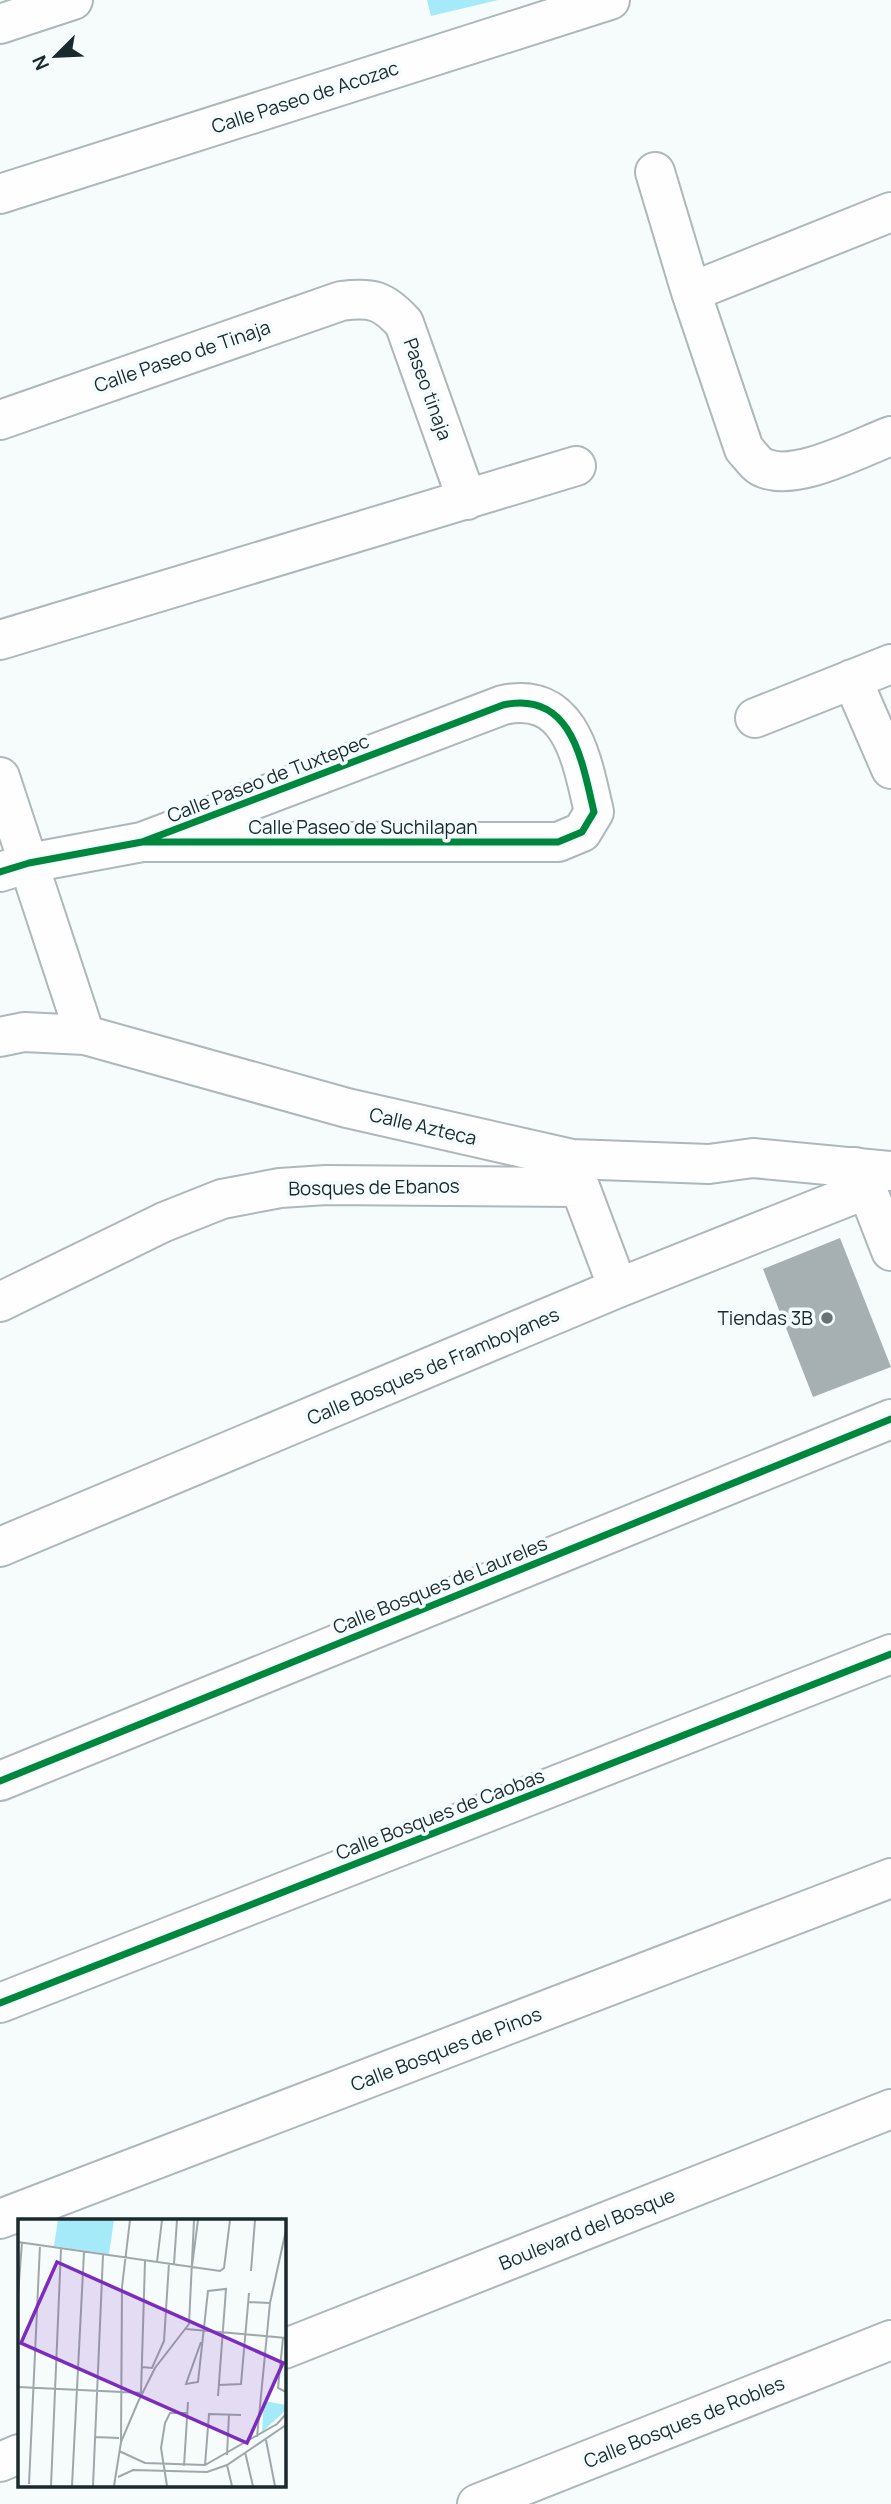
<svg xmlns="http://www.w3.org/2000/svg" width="891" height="2504" font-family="Manrope,sans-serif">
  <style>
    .green { fill: #a5eaf8 }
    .building { fill: #a6afb1 }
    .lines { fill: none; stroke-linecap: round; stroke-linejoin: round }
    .street-casing { stroke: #aeb7b9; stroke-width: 42 }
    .secondary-casing { stroke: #aeb7b9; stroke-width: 42 }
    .street { stroke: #fefeff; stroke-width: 38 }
    .secondary { stroke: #fefeff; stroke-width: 38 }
    .cycleway-casing { stroke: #f4fcfe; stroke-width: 11 }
    .cycleway { stroke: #00873e; stroke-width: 7 }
    .poi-dot { fill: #677275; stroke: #f4fcfe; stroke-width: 2.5 }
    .labels { text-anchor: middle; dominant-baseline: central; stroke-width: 7; stroke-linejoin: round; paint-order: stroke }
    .street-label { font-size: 19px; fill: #1a292c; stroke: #f4fcfe }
    .poi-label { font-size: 19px; fill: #1a292c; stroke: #f4fcfe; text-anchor: end }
    .inset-road { fill: none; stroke: #9ea7a9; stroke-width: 2 }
    .view { fill: #7b2cbf; fill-opacity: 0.15; stroke: #7b2cbf; stroke-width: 3.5 }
    .inset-edge { fill: none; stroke: #1a292c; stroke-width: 3.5 }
  </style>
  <rect width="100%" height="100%" fill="#f6fbfc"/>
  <path class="green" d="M427,0H498L431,16Z"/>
  <path class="building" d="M840,1238L891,1367L813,1397L763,1269Z"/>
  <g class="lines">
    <g class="street-casing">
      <path id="street" d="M0,24L73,0
        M655,172L691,292L744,449C750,455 756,465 764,468C796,482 859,448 891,436
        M0,194L610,0
        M691,292L891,212
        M0,420L341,301C372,297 383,300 404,323L467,500
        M0,640L576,466
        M852,679L891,769
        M755,718L891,664
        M0,872L29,863L142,842L503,705C572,690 582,761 594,812L582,832L558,842H142
        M855,1167L867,1189L891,1251
        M0,1302L164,1222L222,1199L280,1188L326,1185L580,1187L618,1288
        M0,1547L618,1288L867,1189
        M0,1781L891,1419
        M0,2003L891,1654
        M0,2219L891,1878
        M284,2349L891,2109
        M0,2462L19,2454
        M477,2504L891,2340"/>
    </g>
    <g class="secondary-casing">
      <path id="secondary" d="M0,777L85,1035
        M0,1037L24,1032L85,1035L347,1108L572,1159L709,1164L753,1158L891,1171"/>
    </g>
    <use href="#street" class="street"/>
    <use href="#secondary" class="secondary"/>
    <g class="cycleway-casing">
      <path id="cycleway" d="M0,872L29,863L142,842L503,705C572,690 582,761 594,812L582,832L558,842H142
        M0,1781L891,1419
        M0,2003L891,1654"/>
    </g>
    <use href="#cycleway" class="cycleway"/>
  </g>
  <circle class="poi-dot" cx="827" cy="1318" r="7"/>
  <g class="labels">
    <g class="street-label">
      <text transform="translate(305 97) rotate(-18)">Calle Paseo de Acozac</text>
      <text transform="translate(182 356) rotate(-19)">Calle Paseo de Tinaja</text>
      <text transform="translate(428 389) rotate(70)">Paseo tinaja</text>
      <text transform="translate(268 778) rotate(-21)">Calle Paseo de Tuxtepec</text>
      <text x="363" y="827">Calle Paseo de Suchilapan</text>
      <text transform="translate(423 1126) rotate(13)">Calle Azteca</text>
      <text transform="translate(374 1187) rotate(-1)">Bosques de Ebanos</text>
      <text transform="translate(433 1366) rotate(-23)">Calle Bosques de Framboyanes</text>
      <text transform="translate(440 1585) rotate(-22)">Calle Bosques de Laureles</text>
      <text transform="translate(440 1814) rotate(-21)">Calle Bosques de Caobas</text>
      <text transform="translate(446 2049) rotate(-21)">Calle Bosques de Pinos</text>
      <text transform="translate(587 2229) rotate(-22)">Boulevard del Bosque</text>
      <text transform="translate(684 2422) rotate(-22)">Calle Bosques de Robles</text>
    </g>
    <g class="poi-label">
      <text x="813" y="1318">Tiendas 3B</text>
    </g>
  </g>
  <g transform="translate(18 2219)">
    <rect width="268" height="268" fill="#f6fbfc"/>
    <path d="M40,1H96L91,35L36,27ZM246,182L268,186V191L244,213Z" fill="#a5eaf8"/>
    <path class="inset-road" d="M0,23L202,52L206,49L212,1M139,43L144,1M156,45L159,1M174,47L180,1M233,52L237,1M0,76L4,23M230,83L252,84M168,110L268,119M265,119L260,169L268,173M183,123L168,165L180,163L190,72L208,70L200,177M124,148L134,149L146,122L151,44M201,166L223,165L231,74M0,168L125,174M123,174L127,42M77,218L101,219M239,218L252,84L268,11M248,221L257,267M103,223L104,68L112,1M101,232L127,244L187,246L259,205L268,195M227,233L235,267M209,236L211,195M187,246L191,195L223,196M209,246L214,267M166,247L170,183M100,258L115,251L189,253L209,246L268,206M11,265L22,26M33,267L43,30M54,267L66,33M75,267L85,36M96,267L103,223L120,183L137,149L171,105L176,1M149,267L143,229L147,204L152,194H169"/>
    <path class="view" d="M39,43L265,144L229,224L3,124Z"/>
    <rect width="268" height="268" class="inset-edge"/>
  </g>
  <g transform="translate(56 56) rotate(246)" stroke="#f4fcfe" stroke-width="5" paint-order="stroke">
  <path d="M0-5L12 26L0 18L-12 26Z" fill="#1a292c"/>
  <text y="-10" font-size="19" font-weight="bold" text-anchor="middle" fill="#1a292c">N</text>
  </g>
</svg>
